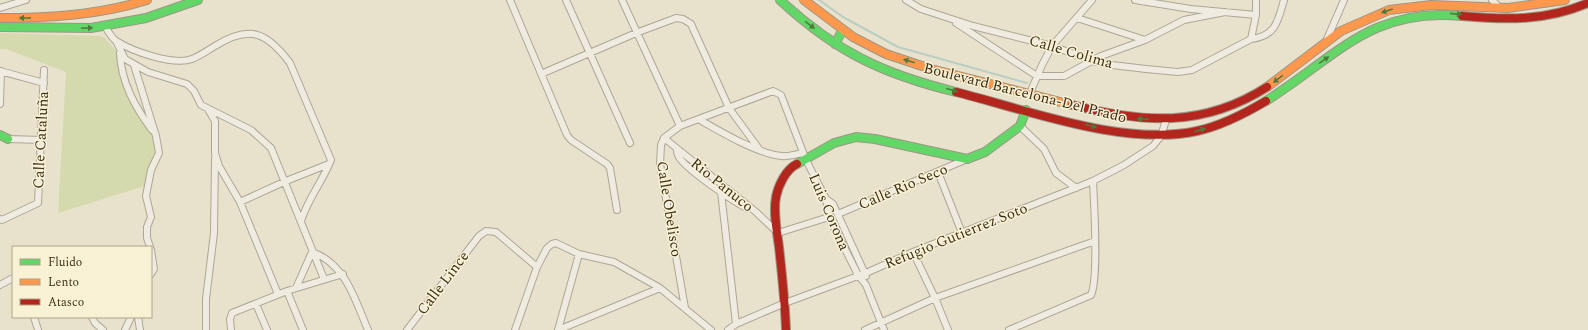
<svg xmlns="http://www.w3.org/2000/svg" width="1588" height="330" font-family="Spectral,serif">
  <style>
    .green { fill: #d5daae }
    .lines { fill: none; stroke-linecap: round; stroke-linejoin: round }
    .stream { stroke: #b9cec2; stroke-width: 2 }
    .street-casing { stroke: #ada696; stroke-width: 8 }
    .fast-casing { stroke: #9d9686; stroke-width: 10 }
    .slow-casing { stroke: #9d9686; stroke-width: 10 }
    .jam-casing { stroke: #9d9686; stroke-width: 10 }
    .street { stroke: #efebe0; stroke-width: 6 }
    .fast { stroke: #63d668; stroke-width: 8 }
    .slow { stroke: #ff974d; stroke-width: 8 }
    .jam { stroke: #b3261e; stroke-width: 8 }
    .oneway { fill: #4f7a3f }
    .labels { text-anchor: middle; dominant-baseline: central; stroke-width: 3; stroke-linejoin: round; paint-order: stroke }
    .street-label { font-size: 15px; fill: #3e2f1d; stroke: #f9f1d3 }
  </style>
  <rect width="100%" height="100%" fill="#e8e2cd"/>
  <path class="green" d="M0,33L99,36L104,37L118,53L127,86L156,136L159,153L148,185L58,213L66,72L6,49H0Z"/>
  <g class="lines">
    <path class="stream" d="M819,0L843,17L898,47L1027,83"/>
    <g class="street-casing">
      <path id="street" d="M510,0L567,135L571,140L607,164L610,168L617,210
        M566,0L630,143
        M622,0L680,126
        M906,0L921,9L973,26L1052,46L1093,61L1112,65L1146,69L1178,72L1192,70L1251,39C1276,36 1278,21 1284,0
        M1135,0L1191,9L1256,15
        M1492,0L1500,8
        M0,8L26,0
        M1077,18L1145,40
        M956,23L1037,76H1064L1101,56L1145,40L1184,20L1225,12
        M105,26C108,31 111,37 116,41C132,51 173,66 192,59C200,56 208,50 215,46C249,25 266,31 290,63L331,160C323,181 308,198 301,221
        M1251,39L1256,15V0
        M1327,39L1344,0
        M116,41L125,59L148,72L187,84L194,91L201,105L251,130L271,148L324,279
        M120,53C121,82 135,107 152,130
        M134,65L156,136L159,153L151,170L146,196L151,217L147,227V238L150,247
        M0,71L44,83
        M541,74L636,33L676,18L683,19L691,24L729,108L759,149
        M1030,93L1042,65L1052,46L1092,0
        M0,104L1,71
        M209,111L215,121V153L219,166L240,202L278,294
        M700,120C721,132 758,154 782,156C788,157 797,154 803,153
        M1020,126L1044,149L1056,173L1076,188
        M664,138L756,212L778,233L829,217
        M8,139L42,140
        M677,149C677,151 677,154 678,155C682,167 734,202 747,208
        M938,172L962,233
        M721,192L736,324
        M826,199L833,204L866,276
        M240,202L286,181L329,164
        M838,214L967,159
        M0,219L2,220L38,203L44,70
        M151,250L154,269L151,274
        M913,252L935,298L948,330
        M0,285L13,278
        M296,288L312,252C346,264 355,300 368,330
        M287,291L303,330
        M256,304L267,330
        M685,308L660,164L661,145L664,138L680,126L773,91L781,95L806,160L826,199L829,217L858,275L866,285L884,330
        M34,317L38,330
        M92,317L95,323L103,330
        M138,317L140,330
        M125,330L131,317
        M206,330V299L214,233L215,158
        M231,330L230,319L232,313L287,291L343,274
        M407,330L479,236L486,231L496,232L537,267
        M515,330L537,267L547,248L552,244L556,243L579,254L614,262L660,288L711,330
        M558,330L660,288
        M558,330L579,254
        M728,330L736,324L785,303L866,273L913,252L1093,181L1124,165L1153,146L1161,136L1166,120
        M865,330L935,298L1095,241
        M1009,330L1091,295C1099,278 1094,203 1093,181"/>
    </g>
    <g class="fast-casing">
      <path id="fast" d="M780,0C836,52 883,74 956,92
        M0,27L91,28L146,18L198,0
        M835,44L842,31
        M1266,101C1336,57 1371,7 1462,16
        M0,135L8,139
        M797,164L834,143L856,137L875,139L967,159L985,152L1020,126L1026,110"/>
    </g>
    <g class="slow-casing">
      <path id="slow" d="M804,0L853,37L886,54L931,69L1072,105
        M0,18C50,18 99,15 147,0
        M1267,87L1341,31L1389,10L1431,5L1508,8L1565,0"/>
    </g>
    <g class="jam-casing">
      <path id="jam" d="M1462,16C1507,20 1546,21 1588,3
        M956,92C1027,110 1125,147 1197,131C1221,126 1244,114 1266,101
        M1072,105C1143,123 1203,128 1267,87
        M786,330C785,302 782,274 779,247C777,231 773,213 776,197C778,186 786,169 797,164"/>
    </g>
    <use href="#street" class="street"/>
    <use href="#fast" class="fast"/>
    <use href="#slow" class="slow"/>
    <use href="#jam" class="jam"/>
  </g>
  <defs><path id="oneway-solid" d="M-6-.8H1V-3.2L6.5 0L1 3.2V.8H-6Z"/></defs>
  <g class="oneway">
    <use href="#oneway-solid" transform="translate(1387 11) rotate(161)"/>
    <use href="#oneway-solid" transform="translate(1456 14) rotate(6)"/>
    <use href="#oneway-solid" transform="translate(25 18) rotate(-180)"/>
    <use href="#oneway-solid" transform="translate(810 25) rotate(37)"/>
    <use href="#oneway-solid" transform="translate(87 28) rotate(-2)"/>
    <use href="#oneway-solid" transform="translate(1324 60) rotate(-35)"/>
    <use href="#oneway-solid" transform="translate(909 61) rotate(-162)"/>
    <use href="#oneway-solid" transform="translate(1278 79) rotate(143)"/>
    <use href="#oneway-solid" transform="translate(952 90) rotate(15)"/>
    <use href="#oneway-solid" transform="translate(1143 119) rotate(-177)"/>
    <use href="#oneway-solid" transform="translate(1091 126) rotate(14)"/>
    <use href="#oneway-solid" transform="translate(1200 130) rotate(-17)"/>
  </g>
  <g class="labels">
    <g class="street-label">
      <text transform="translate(1071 52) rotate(16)">Calle Colima</text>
      <text transform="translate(1025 93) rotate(14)">Boulevard Barcelona-Del Prado</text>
      <text transform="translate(41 140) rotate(-87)">Calle Cataluña</text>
      <text transform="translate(722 185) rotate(39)">Rio Panuco</text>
      <text transform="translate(903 187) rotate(-23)">Calle Rio Seco</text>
      <text transform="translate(669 209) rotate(81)">Calle Obelisco</text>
      <text transform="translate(829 212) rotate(67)">Luis Corona</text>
      <text transform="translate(956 236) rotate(-22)">Refugio Gutierrez Soto</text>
      <text transform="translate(443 283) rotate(-53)">Calle Lince</text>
    </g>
  </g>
  <rect x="12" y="246" width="140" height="72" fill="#f9f1d3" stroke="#aea38a"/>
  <rect x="20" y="259" width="20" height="6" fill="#63d668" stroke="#aea38a"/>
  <text x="48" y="266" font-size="12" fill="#3e2f1d">Fluido</text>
  <rect x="20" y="279" width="20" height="6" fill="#ff974d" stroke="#aea38a"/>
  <text x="48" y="286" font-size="12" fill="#3e2f1d">Lento</text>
  <rect x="20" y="299" width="20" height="6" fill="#b3261e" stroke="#aea38a"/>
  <text x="48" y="306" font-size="12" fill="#3e2f1d">Atasco</text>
</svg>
